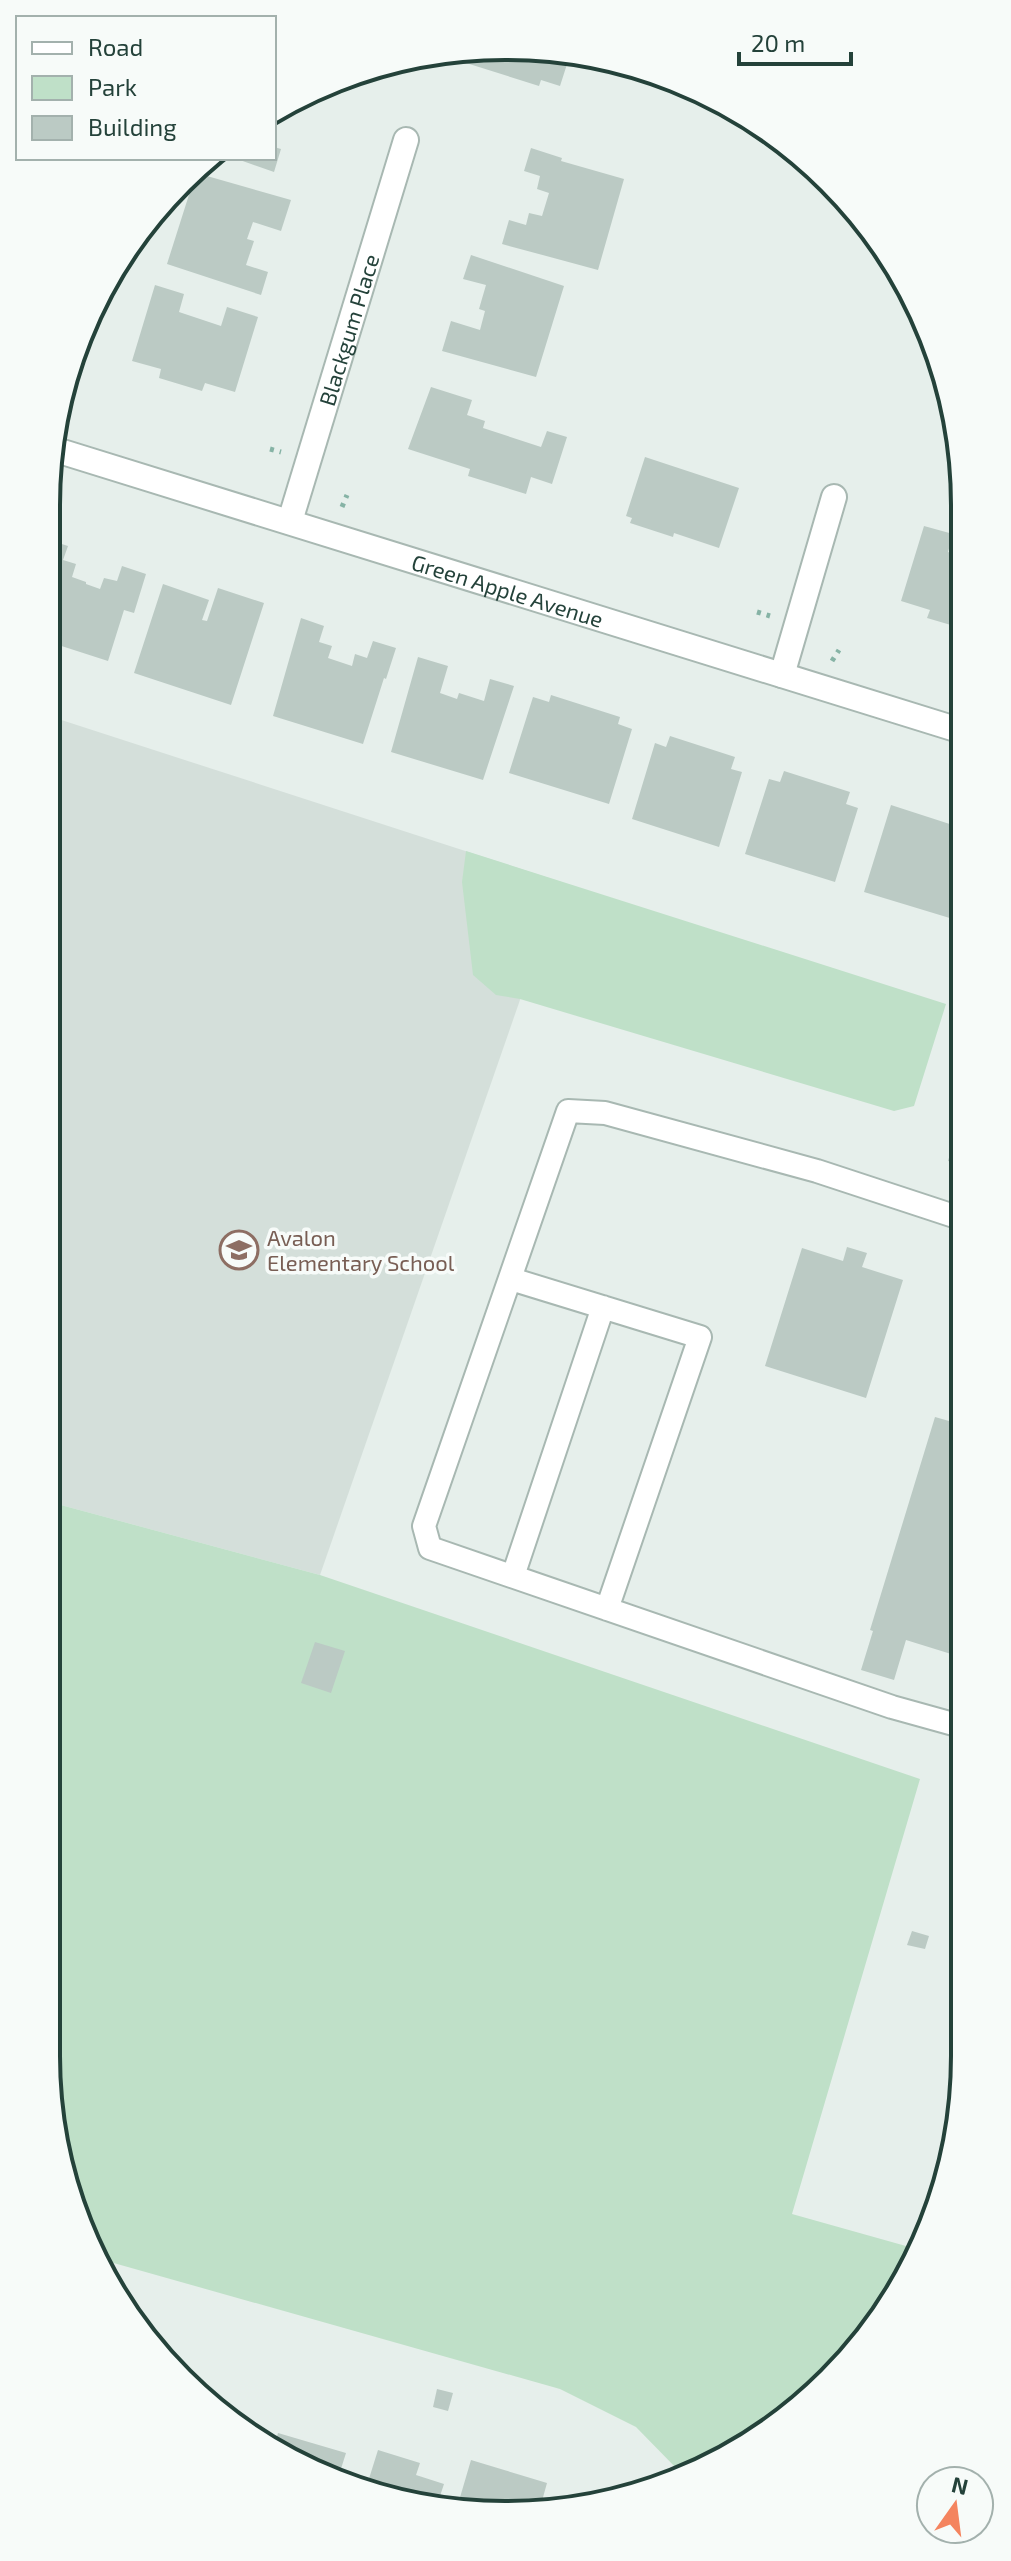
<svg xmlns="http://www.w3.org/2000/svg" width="1011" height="2561" font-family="'Exo 2',sans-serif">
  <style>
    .built { fill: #d4dfda }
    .green { fill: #bfe0c8 }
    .building { fill: #bbcac4 }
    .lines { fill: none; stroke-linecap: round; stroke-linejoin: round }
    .service-casing { stroke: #a8b8b2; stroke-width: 26 }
    .minor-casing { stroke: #a8b8b2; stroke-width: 28 }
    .path { stroke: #86b3a5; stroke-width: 5; stroke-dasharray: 4 6; stroke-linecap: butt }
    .service { stroke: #fff; stroke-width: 22 }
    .minor { stroke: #fff; stroke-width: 24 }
    .labels { text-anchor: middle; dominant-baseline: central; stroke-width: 7; stroke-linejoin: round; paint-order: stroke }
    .street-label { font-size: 22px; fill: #24423a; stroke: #f7fbf9 }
    .education-label { font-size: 22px; fill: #785e54; stroke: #f7fbf9; text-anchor: start }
    .rim { fill: none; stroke: #24423a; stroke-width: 4 }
  </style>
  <rect width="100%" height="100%" fill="#e6efeb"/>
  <path class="built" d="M46,715L561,882L320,1575L46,1501Z"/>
  <path class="green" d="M466,851L946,1004L914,1106L894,1111L520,999L496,995L473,975L462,882Z
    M46,1501L320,1575L920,1779L792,2214L913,2248L870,2335L760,2438L679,2471L636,2427L560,2389L103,2260L71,2204L46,2055Z"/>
  <path class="building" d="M449,50L510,54L569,58L560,86L541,80L539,86L463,62L465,56Z
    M274,147L281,149L274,172L237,159L274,158Z
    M531,148L562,158L561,161L624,179L598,270L502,244L509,220L526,225L529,213L542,216L549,193L537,189L540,176L524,171Z
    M200,174L291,200L281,231L253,222L247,239L254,241L246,265L268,272L261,295L167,264L194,179Z
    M471,255L564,286L536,377L442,351L451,321L480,330L485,311L479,309L486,285L463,279Z
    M155,285L184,294L179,312L221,326L227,307L258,317L235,392L205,383L202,391L159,378L161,369L132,361Z
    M431,387L472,400L467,415L485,421L483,428L541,447L547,431L567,437L552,484L531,477L526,494L468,476L470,469L408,449Z
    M645,457L739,488L719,548L674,533L673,537L630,523L632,518L626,516Z
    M924,526L953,534L948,552L961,557V628L927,618L930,610L901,601Z
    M46,539L68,546L63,560L76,564L72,577L86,582V584L100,589L104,578L117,581L122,566L146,574L134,613L124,610L108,661L46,641Z
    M163,584L209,600L202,620L207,621L218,588L264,603L231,705L134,673Z
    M301,618L324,626L319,642L332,646L328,658L352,666L355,654L367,658L373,641L396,648L386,679L384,678L363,744L273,716Z
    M418,657L448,666L440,693L457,699L459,693L484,701L490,679L514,686L483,780L391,752Z
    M551,695L620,717L618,724L632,729L609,804L509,773L533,697L549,702Z
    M670,736L735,757L731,769L742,772L719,847L632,819L655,743L666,747Z
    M784,771L850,792L846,804L858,808L835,882L745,854L769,779L780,782Z
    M891,805L962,828V889L953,919L864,892Z
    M953,1144L963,1147V1165L948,1161Z
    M847,1247L867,1253L862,1267L903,1280L866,1398L765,1366L802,1248L843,1261Z
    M935,1417L963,1425L964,1658L906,1640L894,1680L861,1670L873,1631L870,1630Z
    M315,1642L345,1651L331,1693L301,1683Z
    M912,1931L929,1936L925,1949L907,1945Z
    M956,1997L965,1999V2026L949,2022Z
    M437,2389L453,2393L448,2411L433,2407Z
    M278,2433L346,2453L339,2475L276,2454L273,2451Z
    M378,2450L420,2463L416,2475L444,2484L436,2508L367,2485Z
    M471,2460L547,2483L540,2508L456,2511Z"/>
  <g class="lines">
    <g class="service-casing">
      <path id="service" d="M963,1219L817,1171L605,1113L568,1111L424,1526L430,1548L892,1707L964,1727
        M511,1279L700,1337L607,1609
        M513,1576L603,1307"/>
    </g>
    <g class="minor-casing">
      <g id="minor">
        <path id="s1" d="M53,449L962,731"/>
        <path id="s2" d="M290,521L406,140"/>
        <path d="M782,675L834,497"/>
      </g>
    </g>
    <path class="path" d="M270,449L281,452
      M342,507L347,495
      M757,612L770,616
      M832,661L839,650"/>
    <use href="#service" class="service"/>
    <use href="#minor" class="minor"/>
  </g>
  <defs>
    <g id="school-ring" transform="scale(2)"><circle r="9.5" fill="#f7fbf9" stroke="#8d6e63" stroke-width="1.5"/><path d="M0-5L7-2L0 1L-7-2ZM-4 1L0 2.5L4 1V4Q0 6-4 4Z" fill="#8d6e63"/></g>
  </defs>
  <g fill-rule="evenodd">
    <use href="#school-ring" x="239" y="1250"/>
  </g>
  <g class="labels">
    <g class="street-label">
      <text stroke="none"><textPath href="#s2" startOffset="200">Blackgum Place</textPath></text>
      <text stroke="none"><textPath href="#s1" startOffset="476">Green Apple Avenue</textPath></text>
    </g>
    <g class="education-label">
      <text x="267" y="1237">Avalon<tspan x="267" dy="25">Elementary School</tspan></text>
    </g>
  </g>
  <path d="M0 0H1011V2561H0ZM505 60H506A445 445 0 0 1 951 505V2056A445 445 0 0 1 506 2501H505A445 445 0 0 1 60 2056V505A445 445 0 0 1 505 60Z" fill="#f7fbf9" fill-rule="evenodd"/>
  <path class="rim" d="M505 60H506A445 445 0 0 1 951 505V2056A445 445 0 0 1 506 2501H505A445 445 0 0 1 60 2056V505A445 445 0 0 1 505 60Z"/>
  <rect x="16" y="16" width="260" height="144" fill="#f7fbf9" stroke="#a3b1ad" stroke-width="2"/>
  <rect x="32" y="42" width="40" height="12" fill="#ffffff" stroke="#a3b1ad" stroke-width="2"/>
  <text x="88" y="56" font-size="24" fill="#24423a">Road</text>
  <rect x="32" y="76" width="40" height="24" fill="#bfe0c8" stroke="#a3b1ad" stroke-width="2"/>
  <text x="88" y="96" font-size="24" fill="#24423a">Park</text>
  <rect x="32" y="116" width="40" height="24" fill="#bbcac4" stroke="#a3b1ad" stroke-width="2"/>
  <text x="88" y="136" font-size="24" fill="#24423a">Building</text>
  <g transform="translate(955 2505) rotate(14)"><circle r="38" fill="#f7fbf9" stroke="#a3b1ad" stroke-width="2"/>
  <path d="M0-6L14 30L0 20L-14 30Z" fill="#f4845f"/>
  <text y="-12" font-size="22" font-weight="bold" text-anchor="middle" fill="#24423a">N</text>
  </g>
  <path d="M739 52v12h112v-12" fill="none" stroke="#24423a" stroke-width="4"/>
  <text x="751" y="52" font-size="24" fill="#24423a" stroke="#f7fbf9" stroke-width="6" paint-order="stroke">20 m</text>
</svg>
